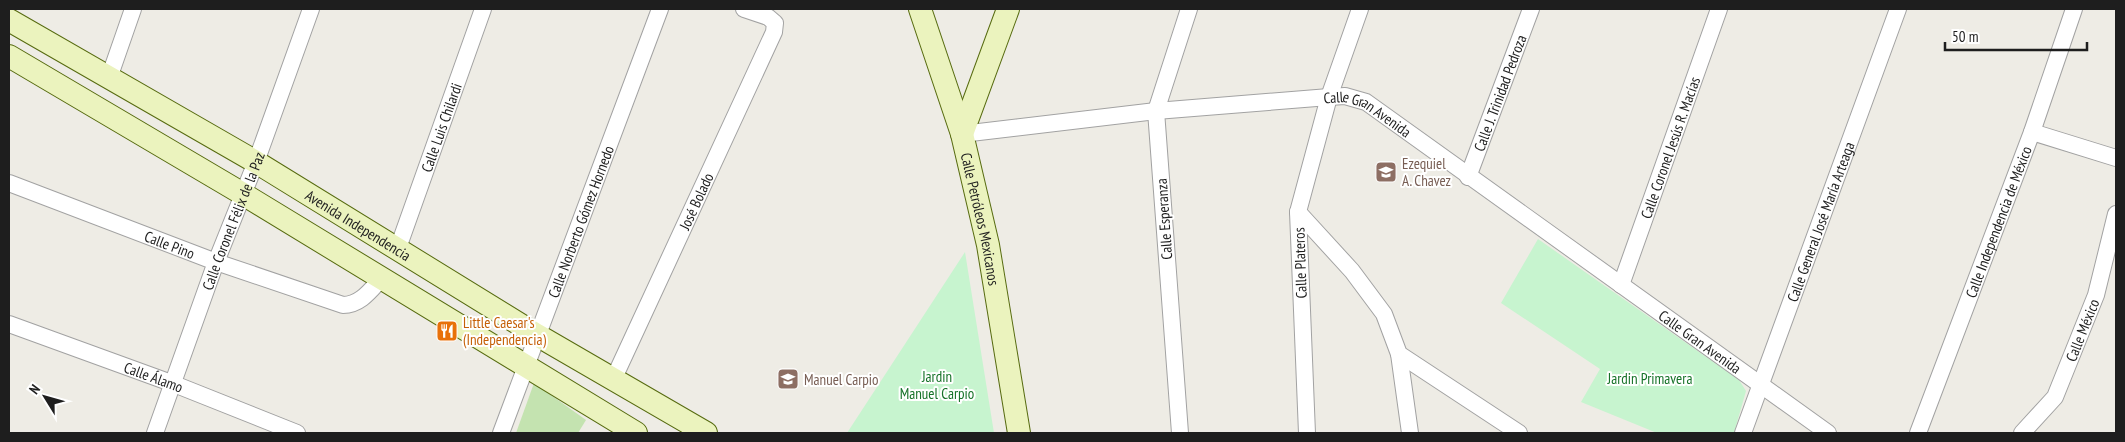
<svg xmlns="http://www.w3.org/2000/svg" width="2125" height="442" font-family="'PT Sans Narrow',sans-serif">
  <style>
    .grass { fill: #c4e3b0 }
    .park { fill: #c7f4cf }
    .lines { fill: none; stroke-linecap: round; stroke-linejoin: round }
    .street-casing { stroke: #a2a2a2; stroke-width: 18 }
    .secondary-casing { stroke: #576b10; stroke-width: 24 }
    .street { stroke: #fff; stroke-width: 16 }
    .secondary { stroke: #ebf3be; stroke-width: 22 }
    .labels { text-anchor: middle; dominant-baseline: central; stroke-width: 4; stroke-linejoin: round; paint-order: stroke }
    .street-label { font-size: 15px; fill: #1e1e1e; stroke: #fff }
    .education-label { font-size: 15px; fill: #785e54; stroke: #fff; text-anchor: start }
    .food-label { font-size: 15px; fill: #c56008; stroke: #fff; text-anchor: start }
    .park-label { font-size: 15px; fill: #167228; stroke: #fff }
  </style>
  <rect width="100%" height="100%" fill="#eeece5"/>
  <path class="grass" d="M534,383L586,420L578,433H516Z"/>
  <path class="park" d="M1538,239L1739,380L1746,391L1734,433H1657L1581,402L1600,369L1501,303Z
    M965,252L994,433H847Z"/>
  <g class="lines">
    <g class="street-casing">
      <g id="street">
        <path d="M109,78L133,9"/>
        <path d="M2032,132L2116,158"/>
        <path id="s1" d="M962,134L1156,111L1329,97L1345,96L1366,102L1828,433"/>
        <path id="s2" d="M1468,177L1531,9"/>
        <path id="s3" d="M9,183L216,262L343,305C360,305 370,291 381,279"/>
        <path d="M1298,212L1352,271L1384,314L1399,354L1519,433"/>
        <path id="s4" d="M398,248L483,9"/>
        <path id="s5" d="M1621,285L1719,9"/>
        <path id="s6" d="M9,324L174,384L297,433"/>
        <path d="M1399,354L1410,433"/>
        <path id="s7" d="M614,378L774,32L775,23L768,17L744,9"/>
        <path id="s8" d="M155,433L216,262L256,162L311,9"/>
        <path id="s9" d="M501,433L660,9"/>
        <path d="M1180,433L1156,111L1189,9"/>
        <path d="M1307,433L1298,212L1329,97L1360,9"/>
        <path id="s10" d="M1743,433L1898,9"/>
        <path id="s11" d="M1918,433L2032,132L2074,9"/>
        <path id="s12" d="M2022,433L2055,397L2096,295L2116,214"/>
      </g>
    </g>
    <g class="secondary-casing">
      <g id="secondary">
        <path id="s13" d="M920,9L962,134L988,245L1019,433"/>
        <path id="s14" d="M9,20L256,162L537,335L706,433"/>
        <path d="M9,56L243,194L636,433"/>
        <path d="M962,134L1008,9"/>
      </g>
    </g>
    <use href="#street" class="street"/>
    <use href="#secondary" class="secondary"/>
  </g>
  <defs>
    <g id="school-square" transform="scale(1.125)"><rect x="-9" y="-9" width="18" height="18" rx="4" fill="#8d6e63" stroke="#fff"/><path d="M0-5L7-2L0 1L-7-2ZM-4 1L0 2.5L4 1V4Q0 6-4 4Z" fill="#fff"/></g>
    <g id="restaurant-square" transform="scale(1.125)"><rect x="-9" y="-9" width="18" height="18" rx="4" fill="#e8710a" stroke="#fff"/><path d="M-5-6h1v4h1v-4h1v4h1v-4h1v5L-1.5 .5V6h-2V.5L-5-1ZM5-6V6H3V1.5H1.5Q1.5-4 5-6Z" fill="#fff"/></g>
  </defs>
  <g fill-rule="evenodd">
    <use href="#school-square" x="1386" y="172"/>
    <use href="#restaurant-square" x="447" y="331"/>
    <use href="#school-square" x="788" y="379"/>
  </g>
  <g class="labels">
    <g class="street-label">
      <text stroke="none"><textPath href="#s2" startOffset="90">Calle J. Trinidad Pedroza</textPath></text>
      <text stroke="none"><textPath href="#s1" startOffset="412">Calle Gran Avenida</textPath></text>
      <text stroke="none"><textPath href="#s4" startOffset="128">Calle Luis Chilardi</textPath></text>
      <text stroke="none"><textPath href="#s5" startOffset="146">Calle Coronel Jesús R. Macías</textPath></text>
      <text stroke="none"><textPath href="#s7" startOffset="195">José Bolado</textPath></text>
      <text stroke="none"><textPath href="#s13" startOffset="219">Calle Petróleos Mexicanos</textPath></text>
      <text transform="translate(1164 219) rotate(-94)">Calle Esperanza</text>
      <text stroke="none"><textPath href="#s8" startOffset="226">Calle Coronel Félix de la Paz</textPath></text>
      <text stroke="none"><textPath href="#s9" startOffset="226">Calle Norberto Gómez Hornedo</textPath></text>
      <text stroke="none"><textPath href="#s10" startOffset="225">Calle General José María Arteaga</textPath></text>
      <text stroke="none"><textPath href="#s11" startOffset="226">Calle Independencia de México</textPath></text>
      <text stroke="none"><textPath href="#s14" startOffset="405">Avenida Independencia</textPath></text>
      <text stroke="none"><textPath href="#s3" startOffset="172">Calle Pino</textPath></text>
      <text transform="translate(1300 263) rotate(-92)">Calle Plateros</text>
      <text stroke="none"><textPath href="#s12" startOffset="121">Calle México</textPath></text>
      <text stroke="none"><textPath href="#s1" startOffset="818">Calle Gran Avenida</textPath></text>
      <text stroke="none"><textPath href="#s6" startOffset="154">Calle Álamo</textPath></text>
    </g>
    <g class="education-label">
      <text x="1402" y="163">Ezequiel<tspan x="1402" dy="17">A. Chavez</tspan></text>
      <text x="804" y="379">Manuel Carpio</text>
    </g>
    <g class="food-label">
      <text x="463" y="322">Little Caesar's<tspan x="463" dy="17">(Independencia)</tspan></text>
    </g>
    <g class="park-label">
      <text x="937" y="376">Jardin<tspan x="937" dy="17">Manuel Carpio</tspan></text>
      <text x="1650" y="378">Jardin Primavera</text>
    </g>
  </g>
  <rect width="2125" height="442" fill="none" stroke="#1e1e1e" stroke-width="20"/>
  <g transform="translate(45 397) rotate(307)" stroke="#ffffff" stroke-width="4" paint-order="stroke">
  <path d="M0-4L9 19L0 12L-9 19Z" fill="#1e1e1e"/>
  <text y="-8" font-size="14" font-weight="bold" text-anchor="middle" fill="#1e1e1e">N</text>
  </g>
  <path d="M1945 42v8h142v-8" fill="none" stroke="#1e1e1e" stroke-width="2.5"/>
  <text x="1952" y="42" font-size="15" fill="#1e1e1e" stroke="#ffffff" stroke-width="4" paint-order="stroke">50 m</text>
</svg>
